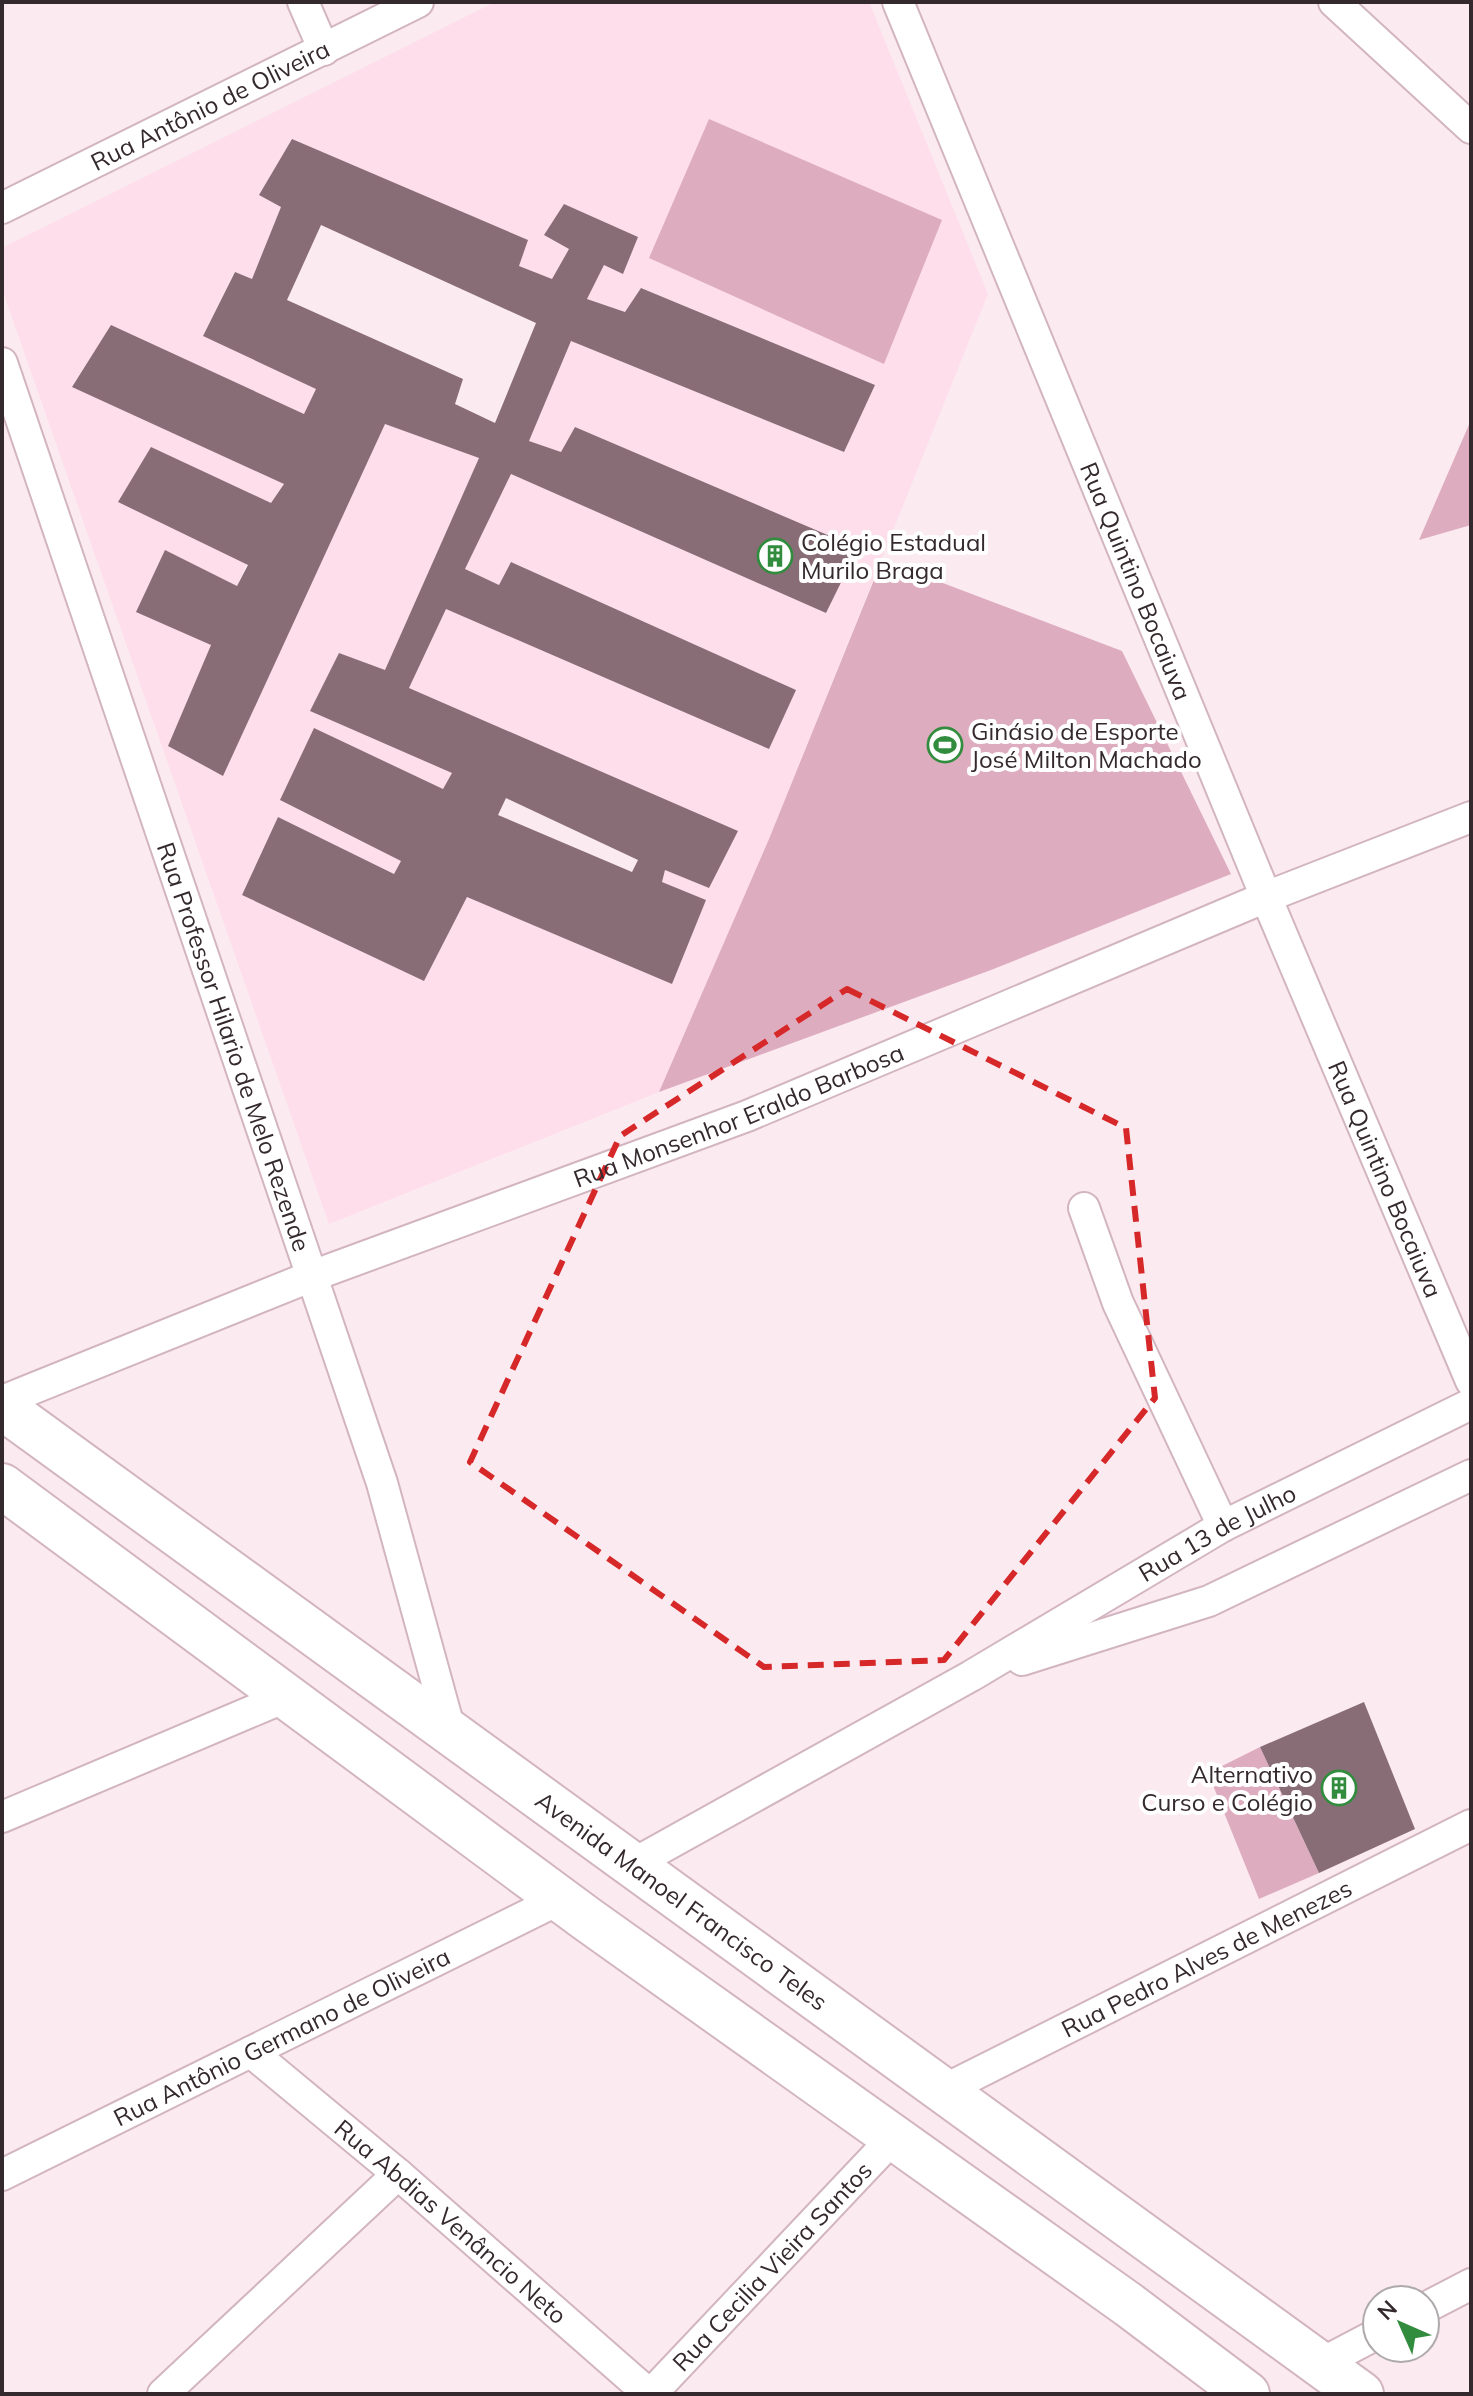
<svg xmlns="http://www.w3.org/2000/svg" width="1473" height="2396" font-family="Mulish,sans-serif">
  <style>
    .built { fill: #fddeea; fill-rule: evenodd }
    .green { fill: #deacbf }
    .building { fill: #886d77; fill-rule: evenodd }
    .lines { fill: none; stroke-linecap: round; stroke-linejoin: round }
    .minor-casing { stroke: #d2b5c0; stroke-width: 34 }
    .secondary-casing { stroke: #d2b5c0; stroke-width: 48 }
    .minor { stroke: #fff; stroke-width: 30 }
    .secondary { stroke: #fff; stroke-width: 44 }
    .marked { fill: none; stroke: #d62828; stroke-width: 6; stroke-dasharray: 16 10; stroke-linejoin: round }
    .labels { text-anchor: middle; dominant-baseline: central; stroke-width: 8; stroke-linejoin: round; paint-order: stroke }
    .street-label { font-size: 24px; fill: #34292d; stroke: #fff }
    .poi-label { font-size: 24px; fill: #34292d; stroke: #fff; text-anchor: start }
  </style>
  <rect width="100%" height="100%" fill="#fceaf1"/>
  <path class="built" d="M495,2H869L988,294L769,839L659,1092L329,1224L2,289V248ZM292,139L527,240L519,266L552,279L569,249L544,235L623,274L604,265L587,299L625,312L642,288L875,385L843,452L571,341L529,441L561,452L575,427L858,548L826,613L511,474L465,569L499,585L512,562L795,690L769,749L446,609L409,688L737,831L709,888L665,870L662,882L706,900L672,984L467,897L424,981L242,895L278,817L394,874L401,861L281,801L314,728L443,789L452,773L310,711L385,670L479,458L385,424L222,775L168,746L211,645L166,551L237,586L271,503L284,484L72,386L111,326L304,414L316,389L203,335L234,272L252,279L281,207L259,195Z"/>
  <path class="green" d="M709,119L942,220L884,364L649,258Z
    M1471,420V525L1419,540Z
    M882,560L1122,651L1231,874L991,970L659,1092L769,839Z
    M1260,1747L1319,1873L1259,1899L1208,1773Z"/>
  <path class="building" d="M292,139L528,240L519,266L552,279L569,249L544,235L564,204L638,237L623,274L604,265L587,299L625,312L641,288L875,385L844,452L571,341L529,441L561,452L575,427L858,548L826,613L511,474L465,569L499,585L511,562L796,690L769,749L446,609L409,688L738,831L709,888L665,870L662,882L706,900L672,984L467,897L424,981L242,895L278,817L394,874L401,861L280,800L314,728L443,789L452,773L310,711L339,653L385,670L479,458L385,424L223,776L168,746L211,645L136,612L165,550L237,586L248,565L118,502L151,447L271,503L284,484L72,387L111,325L304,414L316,389L203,336L235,272L252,279L281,207L259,195ZM321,225L536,323L495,423L455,404L463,379L287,300ZM506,798L638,860L632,872L498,815Z
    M1364,1702L1415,1829L1319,1873L1260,1747Z"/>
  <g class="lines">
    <g class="minor-casing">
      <g id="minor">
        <path d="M303,2L324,50"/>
        <path id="s1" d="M898,2L1266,897L1471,1381"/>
        <path d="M1334,2L1471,128"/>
        <path id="s2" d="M2,208L418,2"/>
        <path id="s3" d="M2,363L382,1483L451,1734"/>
        <path d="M1084,1208L1118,1303L1223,1526"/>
        <path id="s4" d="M2,1401L312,1276L747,1116L1266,897L1471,817"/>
        <path d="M1022,1660L1209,1601L1471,1475"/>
        <path d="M2,1817L288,1696"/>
        <path id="s5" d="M631,1865L971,1676L1223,1526L1471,1404"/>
        <path id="s6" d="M251,2052L398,2174L649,2394"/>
        <path id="s7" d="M942,2091L1471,1825"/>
        <path id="s8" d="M2,2175L560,1899"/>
        <path d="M1425,2308L1471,2284"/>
        <path d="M1320,2364L1377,2334"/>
        <path d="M163,2394L398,2174"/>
        <path id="s9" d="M651,2394L893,2138"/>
      </g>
    </g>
    <g class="secondary-casing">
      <g id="secondary">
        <path id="s10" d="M2,1407L1361,2394"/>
        <path d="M2,1486L587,1919L1129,2305L1247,2394"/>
      </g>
    </g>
    <use href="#minor" class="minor"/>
    <use href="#secondary" class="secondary"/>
  </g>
  <path class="marked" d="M847,989L1126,1128L1155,1398L944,1660L764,1667L470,1462L620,1136Z"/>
  <defs>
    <g id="building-ring" transform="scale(1.8)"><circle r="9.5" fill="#fff" stroke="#318c3e" stroke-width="1.5"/><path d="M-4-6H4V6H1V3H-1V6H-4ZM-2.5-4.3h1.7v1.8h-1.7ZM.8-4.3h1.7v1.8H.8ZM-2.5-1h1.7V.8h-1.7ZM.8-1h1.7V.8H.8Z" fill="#318c3e"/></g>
    <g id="stadium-ring" transform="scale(1.8)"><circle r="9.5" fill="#fff" stroke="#318c3e" stroke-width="1.5"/><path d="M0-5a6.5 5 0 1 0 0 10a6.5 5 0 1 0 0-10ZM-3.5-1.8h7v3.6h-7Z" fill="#318c3e"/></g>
  </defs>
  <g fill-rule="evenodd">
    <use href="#building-ring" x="775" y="556"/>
    <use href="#stadium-ring" x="945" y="745"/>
    <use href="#building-ring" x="1339" y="1788"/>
  </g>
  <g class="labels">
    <g class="street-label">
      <text stroke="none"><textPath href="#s2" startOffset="232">Rua Antônio de Oliveira</textPath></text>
      <text stroke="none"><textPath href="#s1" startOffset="626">Rua Quintino Bocaiuva</textPath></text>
      <text stroke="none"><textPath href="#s3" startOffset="722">Rua Professor Hilario de Melo Rezende</textPath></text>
      <text stroke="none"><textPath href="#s4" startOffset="790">Rua Monsenhor Eraldo Barbosa</textPath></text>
      <text stroke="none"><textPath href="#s1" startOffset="1274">Rua Quintino Bocaiuva</textPath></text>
      <text stroke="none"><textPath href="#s5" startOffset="674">Rua 13 de Julho</textPath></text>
      <text stroke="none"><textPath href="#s10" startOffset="840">Avenida Manoel Francisco Teles</textPath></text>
      <text stroke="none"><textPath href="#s7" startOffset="296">Rua Pedro Alves de Menezes</textPath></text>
      <text stroke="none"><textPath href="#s8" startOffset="312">Rua Antônio Germano de Oliveira</textPath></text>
      <text stroke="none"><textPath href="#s6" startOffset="262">Rua Abdias Venâncio Neto</textPath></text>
      <text stroke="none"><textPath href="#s9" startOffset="176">Rua Cecilia Vieira Santos</textPath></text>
    </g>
    <g class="poi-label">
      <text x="801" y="542">Colégio Estadual<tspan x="801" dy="28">Murilo Braga</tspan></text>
      <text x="971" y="731">Ginásio de Esporte<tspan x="971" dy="28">José Milton Machado</tspan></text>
      <text x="1313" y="1774" text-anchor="end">Alternativo<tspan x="1313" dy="28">Curso e Colégio</tspan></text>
    </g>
  </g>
  <rect width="1473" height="2396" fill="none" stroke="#34292d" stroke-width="8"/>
  <g transform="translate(1401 2324) rotate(315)"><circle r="38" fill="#ffffff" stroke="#aea9ab" stroke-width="2"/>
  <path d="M0-6L14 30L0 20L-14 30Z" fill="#318c3e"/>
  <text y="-12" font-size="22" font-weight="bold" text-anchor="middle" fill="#34292d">N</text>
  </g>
</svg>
